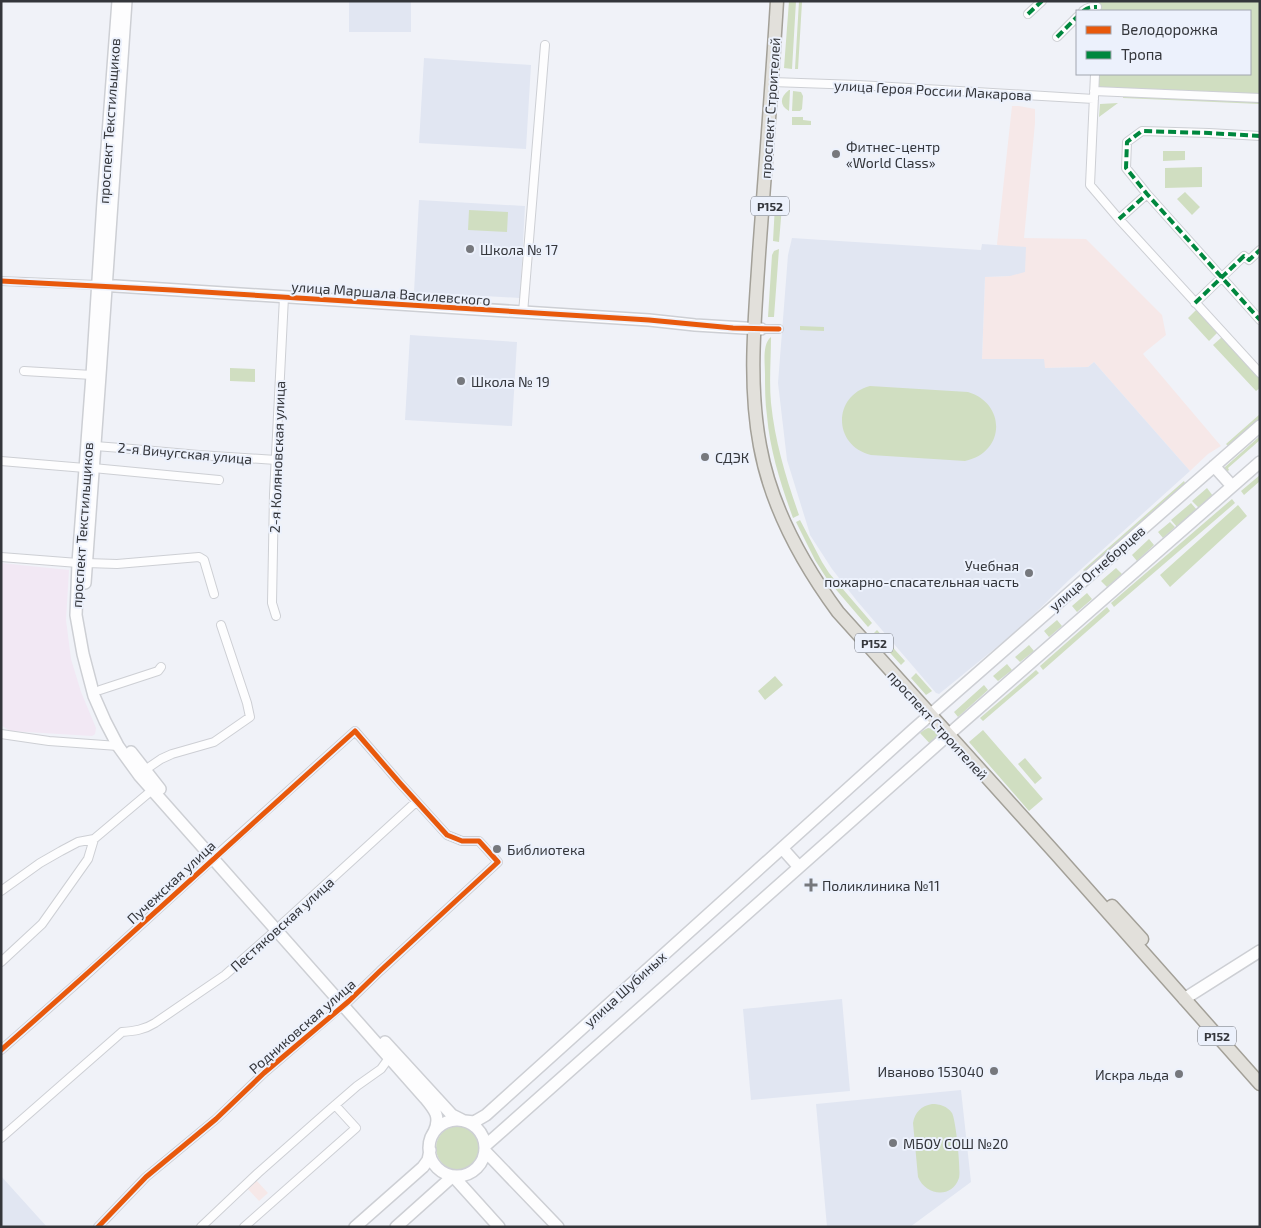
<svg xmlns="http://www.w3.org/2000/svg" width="1261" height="1228" font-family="'Exo 2',sans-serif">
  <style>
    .commercial { fill: #f2e8f4 }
    .industrial { fill: #f6e8e8 }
    .built { fill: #e1e6f2 }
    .green { fill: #d0dec1 }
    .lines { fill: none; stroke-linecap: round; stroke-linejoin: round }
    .street-casing { stroke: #cdcfd4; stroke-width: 10 }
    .secondary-casing { stroke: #cdcfd4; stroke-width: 14 }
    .primary-casing { stroke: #a3a098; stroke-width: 15 }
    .street { stroke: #fdfdfe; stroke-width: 8 }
    .secondary { stroke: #fdfdfe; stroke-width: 11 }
    .primary { stroke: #e2e0db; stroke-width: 12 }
    .quiet { stroke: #00873e; stroke-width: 4; stroke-dasharray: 8 4; stroke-linecap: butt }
    .cycleway-casing { stroke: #ecf1fc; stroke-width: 8 }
    .cycleway { stroke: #e8590c; stroke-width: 5 }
    .poi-dot { fill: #76787d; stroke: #ecf1fc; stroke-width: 2 }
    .labels { text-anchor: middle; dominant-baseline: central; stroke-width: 4; stroke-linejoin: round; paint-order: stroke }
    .shield { fill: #ecf1fc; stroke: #6b6e75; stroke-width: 1 }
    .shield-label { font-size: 12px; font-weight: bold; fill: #34363b }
    .street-label { font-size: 14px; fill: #34363b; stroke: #ecf1fc }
    .poi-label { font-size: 14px; fill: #34363b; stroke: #ecf1fc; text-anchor: start }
  </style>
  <rect width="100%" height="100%" fill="#f0f2f8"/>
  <path class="commercial" d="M1,563L69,570L66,620L71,659L81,692L96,728L95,734L92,736L10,731L1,725Z"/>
  <path class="industrial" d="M1012,106H1019L1035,109V123L1024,238L1086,239L1162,315L1166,335L1145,352L1143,354L1221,446L1208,454L1190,471L1094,362L1088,367L1044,368V360L982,359L985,277L1010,276L997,244Z
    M256,1180L268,1193L259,1201L247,1188Z"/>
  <path class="built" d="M349,1H411V32H349Z
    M424,58L531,65L526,149L419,143Z
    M419,200L525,206L520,298L414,292Z
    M792,238L981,250L982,244L1026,247L1025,272L1010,276L985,277L982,359H1044L1045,368L1088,367L1094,362L1190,471L1069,580L1019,629L939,694L936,693L857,601L832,569L810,535L809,531L787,460L778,383L788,255Z
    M410,335L517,342L512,426L405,420Z
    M842,999L850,1091L751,1100L743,1009Z
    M961,1090L971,1182L910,1227H827L816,1104Z
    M1,1176L47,1227H1Z"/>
  <path class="green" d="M789,1H796L792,69L784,68Z
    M799,1H802V2L798,69H795Z
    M1099,1H1260V97L1096,90V74H1250V11H1098Z
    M789,90H790L789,111C779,105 780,97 789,90Z
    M793,91L801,92L803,96L802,109L800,111H792Z
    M1123,96L1260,102V104L1123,98Z
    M1118,103L1099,117L1100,104Z
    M792,117H803V120L811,121V125H792Z
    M1163,151H1185V160L1163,161Z
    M1202,167V187L1165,188V168Z
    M1185,192L1200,207L1192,215L1177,199Z
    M775,205L782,206L779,242L773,241Z
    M469,210L508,212L507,232L468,230Z
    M779,249L774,317H768L772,255L774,251Z
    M1197,309L1218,332L1209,341L1188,318Z
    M800,326L824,327V331L800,330Z
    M771,337C771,359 769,381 771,403C775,442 786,478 799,515L793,518C781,485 770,451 767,416C765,402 765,388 765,374C765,363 762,344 771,337Z
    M1222,337L1260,377V388L1256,391L1213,345Z
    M230,368L255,369V382L230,381Z
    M870,386L968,392C1007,404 1005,453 965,461L871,455C833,446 832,396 870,386Z
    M1260,414V420L1229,447L1226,444Z
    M1260,436V440L1228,468L1229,470L1223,475V471L1225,467Z
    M1260,475V481L1244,495L1241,491Z
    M1184,481L1186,485L1086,573L1083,570Z
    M1207,488L1213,496L1199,508L1192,501Z
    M1232,499L1235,503L1114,607L1111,603Z
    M1191,503L1197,510L1177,527L1171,520Z
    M1238,505L1247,516L1170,587L1160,575Z
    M800,520L822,562L829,573L872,623L868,627L827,579L815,560L796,522Z
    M1170,522L1175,527L1163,538L1158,532Z
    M1149,539L1154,545L1137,561L1132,555Z
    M1116,568L1122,574L1107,587L1101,581Z
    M1087,593L1092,599L1077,612L1072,606Z
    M1107,607L1110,611L1043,670L1040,666Z
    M1039,612L1042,615L943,700L940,697Z
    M1057,620L1062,626L1049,637L1044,631Z
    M877,630L905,661L901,665L873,634Z
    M1029,645L1034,651L1020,662L1015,657Z
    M1007,664L1012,670L998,681L993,676Z
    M1036,670L1039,673L983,721L980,718Z
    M916,673L932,691L926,695L911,678Z
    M775,676L783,685L765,700L758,691Z
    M984,685L988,690L958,717L954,712Z
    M928,728L933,729L939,737L934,748L920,733L924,730Z
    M983,730L1043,799L1029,811L969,742Z
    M1025,758L1042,778L1035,784L1018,764Z
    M932,1104C940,1104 947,1106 952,1113C956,1120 961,1171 959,1178C952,1199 926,1196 918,1177L913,1123C915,1112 921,1106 932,1104Z
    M436 1148a22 22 0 1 1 44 0a22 22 0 1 1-44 0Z"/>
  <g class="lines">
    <g class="street-casing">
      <path id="street" d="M1083,11C1088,7 1091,7 1097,7
        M1028,14L1042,1
        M1057,37L1077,17
        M1095,74L1090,185L1119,219L1260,373
        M772,82L858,85L1094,99
        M1094,91L1260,98
        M1260,136L1209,133L1142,131L1127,142L1126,168L1147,194L1260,320
        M1119,219L1147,194
        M1,281L98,285
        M1195,303L1244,256L1249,260L1260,250
        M523,313L545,45
        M761,329H779
        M24,371L92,375
        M95,446L121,448L199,455L276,460
        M1,461L85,468
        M93,468L219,480
        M1,557L78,563
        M86,563L117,564L199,557L204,560L214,594
        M276,616L272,603L274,494L284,297
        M100,690L158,671L161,667
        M1,734L49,741L118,746
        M145,770L161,759L172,754L214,742L250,717L247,703L221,625
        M219,853L355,731L399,782L447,835L462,841H479L498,862L380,971L349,1001
        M1,891L40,863L61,851L78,842L94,839L151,791
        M281,925L416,802
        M1,962L42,924L88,859L94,839
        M1,1050L85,976L213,859
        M1,1138L122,1032C134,1031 144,1030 155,1023L225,975L276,930
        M98,1227L146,1177L216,1119L264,1073L343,1005
        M201,1227L258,1173L327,1112L357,1086L381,1069L389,1058
        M244,1227L356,1128L335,1105"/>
    </g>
    <g class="secondary-casing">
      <path id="secondary" d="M118,1L103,201L92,375L78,563L76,615L83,654L94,696L105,721L118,746L139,775L425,1098C435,1110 441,1117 434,1132
        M100,285L649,320L695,325L761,329
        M1214,466L1232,486
        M85,583L100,375L126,1
        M131,752L160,789
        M782,848L799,867
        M1184,999L1260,951
        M385,1042L452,1115L462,1120
        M429 1148a28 28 0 1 1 56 0a28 28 0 1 1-56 0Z
        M465,1121L474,1122L486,1115L914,729L1260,426
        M485,1146L948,735L1260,462
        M485,1151L558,1227
        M453,1176L499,1227
        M355,1227L423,1167L428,1160L430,1150
        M396,1227L453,1176"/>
    </g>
    <g class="primary-casing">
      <path id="primary" d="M777,1C772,85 765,170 759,254C755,318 748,382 760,446C771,507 802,563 838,612L1057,855L1260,1084
        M1112,906L1142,939"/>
    </g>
    <use href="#street" class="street"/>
    <use href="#secondary" class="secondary"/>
    <use href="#primary" class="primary"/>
    <path class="quiet" d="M1083,11C1088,7 1091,7 1097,7
      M1028,14L1042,1
      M1057,37L1077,17
      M1260,136L1209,133L1142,131L1127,142L1126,168L1147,194L1260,320
      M1119,219L1147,194
      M1195,303L1244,256L1249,260L1260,250"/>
    <g class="cycleway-casing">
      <path id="cycleway" d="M1,281L172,290L649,320L733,328L779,329
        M1,1050C121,945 237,837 355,731L399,782L447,835L462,841H479L498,862L380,971L349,1001L264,1073L216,1119L146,1177L98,1227"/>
    </g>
    <use href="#cycleway" class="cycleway"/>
  </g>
  <g class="poi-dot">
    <circle cx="836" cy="154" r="5"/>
    <circle cx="470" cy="249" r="5"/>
    <circle cx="461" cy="381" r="5"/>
    <circle cx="705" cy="457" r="5"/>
    <circle cx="1029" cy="573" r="5"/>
    <circle cx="497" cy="849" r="5"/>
    <path d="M808.5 877.5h5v5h5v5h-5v5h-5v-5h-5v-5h5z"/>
    <circle cx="994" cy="1071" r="5"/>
    <circle cx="1179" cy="1074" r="5"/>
    <circle cx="893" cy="1143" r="5"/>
  </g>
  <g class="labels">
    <g class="shield">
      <rect x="751" y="196.5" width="38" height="19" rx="4"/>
      <rect x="855" y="633.5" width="38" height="19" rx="4"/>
      <rect x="1198" y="1026.5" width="38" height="19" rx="4"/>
    </g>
    <g class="shield-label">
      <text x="770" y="206">Р152</text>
      <text x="874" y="643">Р152</text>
      <text x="1217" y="1036">Р152</text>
    </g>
    <g class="street-label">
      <text transform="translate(933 90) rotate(3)">улица Героя России Макарова</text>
      <text transform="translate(770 108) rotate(-86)">проспект Строителей</text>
      <text transform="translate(109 121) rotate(-86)">проспект Текстильщиков</text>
      <text transform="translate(391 293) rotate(4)">улица Маршала Василевского</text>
      <text transform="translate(185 453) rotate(5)">2-я Вичугская улица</text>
      <text transform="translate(277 457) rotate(-88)">2-я Коляновская улица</text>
      <text transform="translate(82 525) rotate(-86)">проспект Текстильщиков</text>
      <text transform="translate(1097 568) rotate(-41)">улица Огнеборцев</text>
      <text transform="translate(938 725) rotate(48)">проспект Строителей</text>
      <text transform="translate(171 882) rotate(-43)">Пучежская улица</text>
      <text transform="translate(282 924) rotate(-42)">Пестяковская улица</text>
      <text transform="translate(625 989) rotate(-42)">улица Шубиных</text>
      <text transform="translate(302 1026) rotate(-41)">Родниковская улица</text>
    </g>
    <g class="poi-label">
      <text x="846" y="146">Фитнес-центр<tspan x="846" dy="16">«World Class»</tspan></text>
      <text x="480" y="249">Школа № 17</text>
      <text x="471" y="381">Школа № 19</text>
      <text x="715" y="457">СДЭК</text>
      <text x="1019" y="565" text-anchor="end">Учебная<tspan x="1019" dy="16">пожарно-спасательная часть</tspan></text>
      <text x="507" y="849">Библиотека</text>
      <text x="822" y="885">Поликлиника №11</text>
      <text x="984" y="1071" text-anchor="end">Иваново 153040</text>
      <text x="1169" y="1074" text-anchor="end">Искра льда</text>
      <text x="903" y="1143">МБОУ СОШ №20</text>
    </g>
  </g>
  <rect width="1261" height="1228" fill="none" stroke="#34363b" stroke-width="5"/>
  <rect x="1076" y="10" width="175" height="65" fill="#ecf1fc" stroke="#a2a6af"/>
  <rect x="1086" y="26" width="25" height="8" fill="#e8590c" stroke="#a2a6af"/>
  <text x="1121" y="35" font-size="15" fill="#34363b">Велодорожка</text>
  <rect x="1086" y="51" width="25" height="8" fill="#00873e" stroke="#a2a6af"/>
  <text x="1121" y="60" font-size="15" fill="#34363b">Тропа</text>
</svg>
